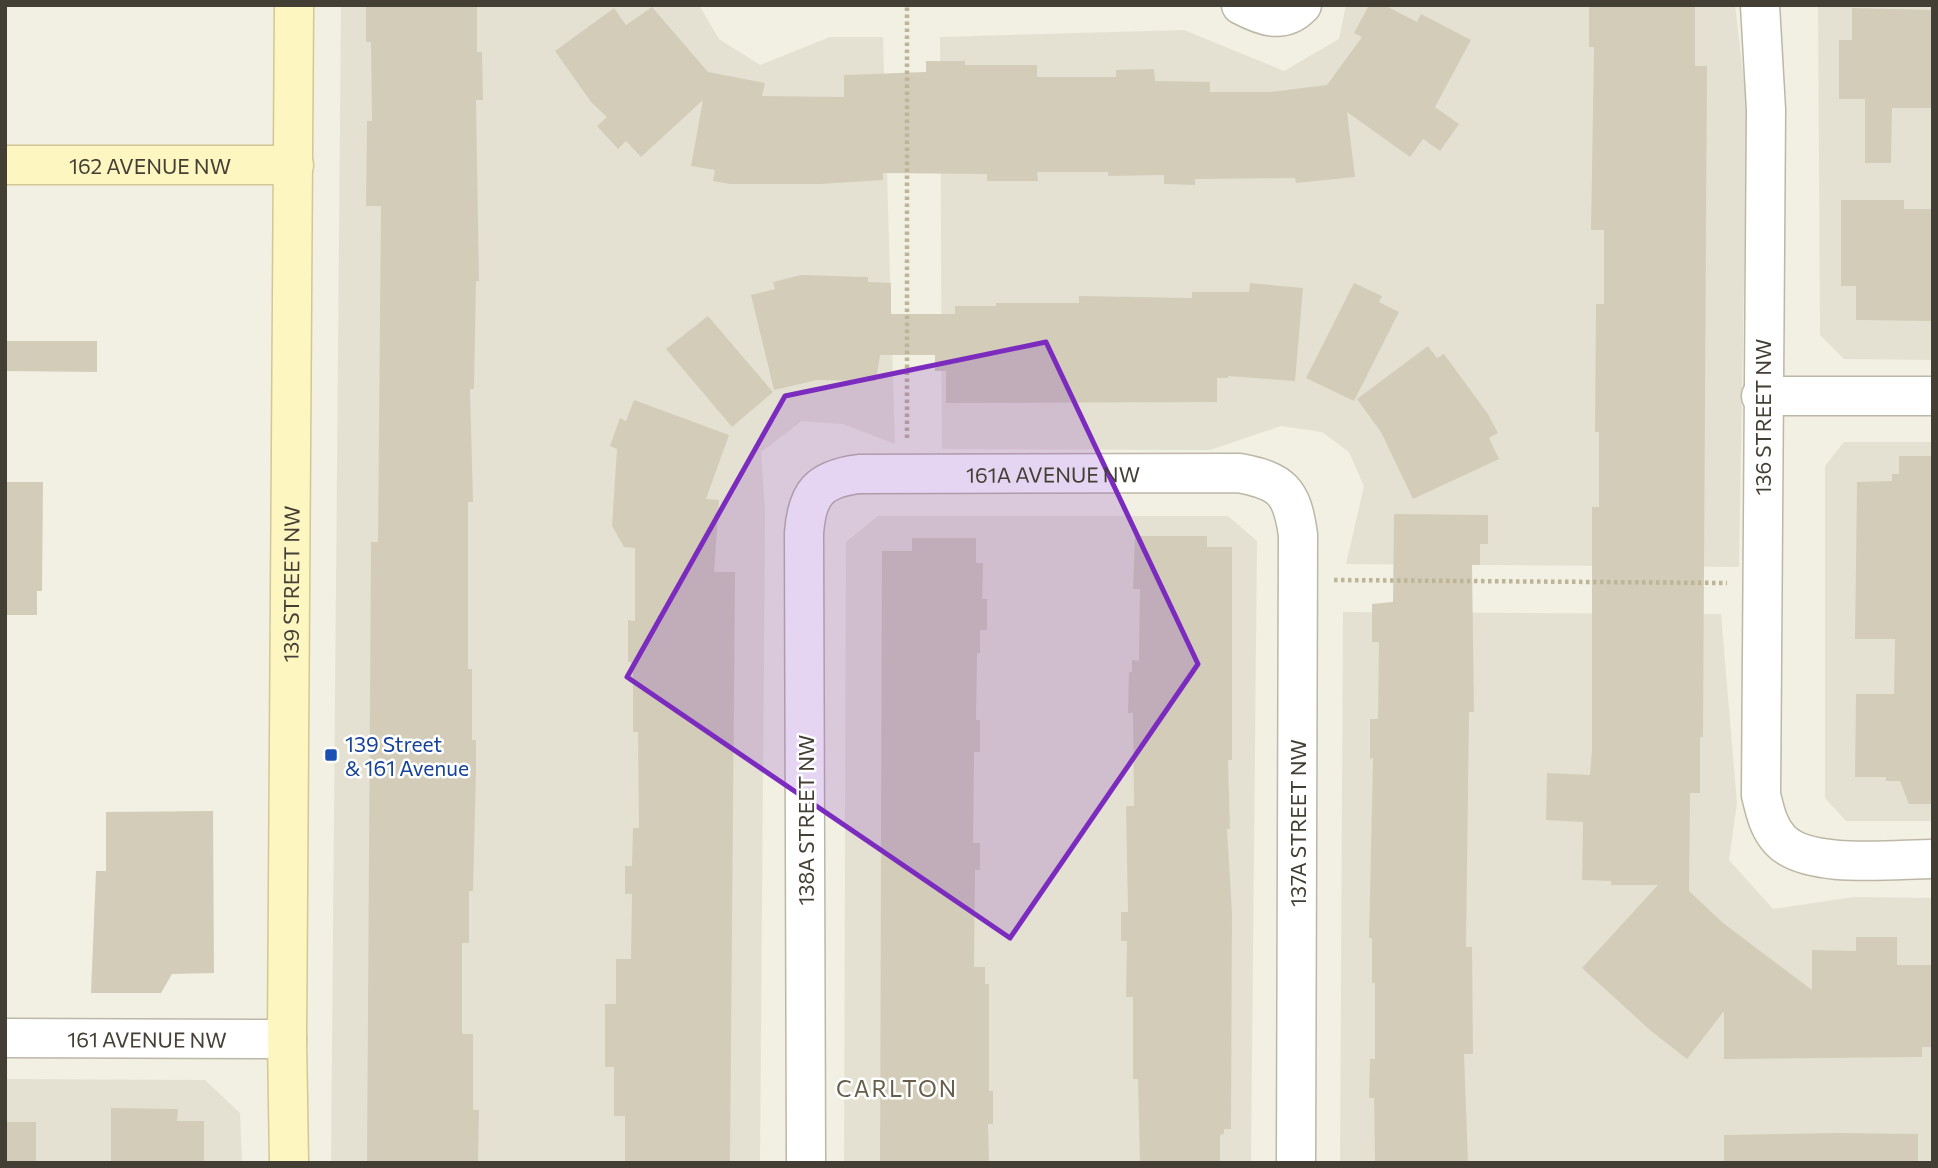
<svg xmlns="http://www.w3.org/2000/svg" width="1938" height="1168" font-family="Commissioner,sans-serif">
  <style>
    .residential { fill: #e5e1d2 }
    .building { fill: #d3ccb9 }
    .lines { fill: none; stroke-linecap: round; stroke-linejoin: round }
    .street-casing { stroke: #bdb7a6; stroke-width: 41 }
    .secondary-casing { stroke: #d1c893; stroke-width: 41 }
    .path { stroke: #beb598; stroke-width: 4.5; stroke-dasharray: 3.5 3.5; stroke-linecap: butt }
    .street { stroke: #fff; stroke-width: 38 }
    .secondary { stroke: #fef6c1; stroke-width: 38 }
    .marked { fill: #7b2cbf; fill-opacity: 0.2; stroke: #7b2cbf; stroke-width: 5; stroke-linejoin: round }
    .transit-dot { fill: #1a4fb4; stroke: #fff; stroke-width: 2.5 }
    .labels { text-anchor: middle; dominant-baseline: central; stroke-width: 5; stroke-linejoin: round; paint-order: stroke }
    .street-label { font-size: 21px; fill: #433f34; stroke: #fff }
    .transit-label { font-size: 21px; fill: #164399; stroke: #fff; text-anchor: start }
    .neighbourhood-label { font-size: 23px; letter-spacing: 2px; fill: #665e4b; stroke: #fff }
  </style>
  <rect width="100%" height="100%" fill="#f2efe3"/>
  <path class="residential" d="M341,5H699L719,39L760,65L830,37H883L895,444L843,424L802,421L761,452L765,512L760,1163H331Z
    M1346,5H1735L1747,107L1739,567L1346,564L1364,486L1349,452L1322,432L1281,426L1210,450L942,449L940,37L1184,30L1284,71L1339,39Z
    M1818,5H1933V360L1844,359L1820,335Z
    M1844,442H1933V821H1846L1825,798V466Z
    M878,516H1228L1257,541L1251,1163H844L846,542Z
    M1343,612L1721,614L1737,803L1729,860L1773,909L1854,897L1933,898V1163H1340Z
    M5,1079L205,1080L240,1113L242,1163H5Z"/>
  <path class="building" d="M477,5V52H482L483,100H476L479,281H476L474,389H470L473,502H468V669H472V740H476V769L473,891H469V943H462V1034H473V1110H479L478,1163H367L371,542H378L381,206H366L367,121H372L371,42H366V7Z
    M1369,5H1384L1417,22L1421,14L1471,40L1435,107L1459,124L1440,151L1423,139L1410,157L1347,112L1355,177L1296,183L1295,178L1195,179V185L1164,184V175L1108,176V172H1037L1038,181H987V174L883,173V180L820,184H730L713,181L715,170L691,166L703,100L641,157L626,141L618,149L597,126L607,117L591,102L555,51L614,8L626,25L652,7L708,72L765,83L762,96L844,97V75L926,72V61H965V65H1037V77H1116V70L1154,69L1155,81L1210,82V92H1271L1327,85L1362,37L1354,33Z
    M1589,5H1695V66H1707L1703,737H1700V793H1690L1689,891L1723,923L1812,990V950L1856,951V937H1897V965H1933V1047H1922V1057L1724,1059V1011L1687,1059L1651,1031L1582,968L1658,885H1611V881L1582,880L1583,822L1546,820L1547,773L1590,775L1592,750V507H1599V432H1595L1596,304H1604V230H1591L1594,47H1589Z
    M1852,8L1933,10V108H1892L1891,163H1865V99H1839V40H1852Z
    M1841,200H1904V209H1933V321L1856,320V286H1841Z
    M801,275L868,277V282L891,283V314H955V306H996V303H1079V296L1192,298V292H1249L1250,283L1303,288L1295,381L1228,376V378H1217V402L946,403V371H935V355H880L876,381L817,380L774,390L751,295L775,289L773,282Z
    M1354,283L1382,296L1379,302L1399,312L1354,401L1306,378Z
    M708,316L773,392L732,427L666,349Z
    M5,341H97V372L5,371Z
    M1428,346L1437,358L1444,354L1488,414L1498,433L1489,438L1499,459L1413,499L1381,432L1357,399Z
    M634,400L729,435L706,499L719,500L714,572H735L730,1163H625V1116H614V1067H605V1004H616V959H631L632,894H625V866H632L633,828H639L638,732H633V674L631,662H628V620L635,621V548L624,547L612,526L617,449L610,446L620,418L626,421Z
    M1899,456H1933V804H1909L1900,781H1886V777H1855L1856,694H1894L1895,639H1855L1857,482L1892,481V474H1899Z
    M5,482H43L42,591H37V615H5Z
    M1394,514L1488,515V544H1480V565H1472L1474,712H1469L1466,947H1472L1473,1054H1464L1468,1163H1375L1374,1098H1369L1370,1059H1375V983H1372V938H1369L1373,758L1370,759V719H1378L1379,642H1372V604L1393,602Z
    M1135,536H1207V547H1232V760H1228L1230,829H1227L1232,913L1231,1129H1224V1134L1220,1135V1163H1140L1138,1079H1133V997H1126L1127,941H1121V912H1128L1126,806H1134L1133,713H1128L1129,672H1132V660L1139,661L1140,589H1133Z
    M912,538H976V563H983L982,599H987V630H980V653H977L976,720H980V752H974L973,843H980V870H975L974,967H985V984H989V1091H993V1124H988L989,1163H880L882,551H912Z
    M213,811L214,973L172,974L161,993H91L96,871H106V812Z
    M111,1108L178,1109L177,1121H204V1163H111Z
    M5,1122H36V1163H5Z
    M1836,1133L1918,1134V1163H1724V1135Z"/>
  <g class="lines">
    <g class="street-casing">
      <g id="street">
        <path d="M1241,5C1262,16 1283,25 1302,5"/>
        <path d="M1760,5L1766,110L1761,795C1765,811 1768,827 1780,840C1807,870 1895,859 1933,859"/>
        <path d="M1761,396H1933"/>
        <path id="s1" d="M5,1038L287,1039"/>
        <path id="s2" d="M806,1163L804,533C807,493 819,479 859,474L1239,473C1282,481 1292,491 1298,535L1296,1163"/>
      </g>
    </g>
    <g class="secondary-casing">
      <g id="secondary">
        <path id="s3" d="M5,165H294"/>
        <path id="s4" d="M289,1163L287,1039L294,5"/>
      </g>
    </g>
    <path class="path" d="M907,438V5
      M1334,580L1727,583"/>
    <use href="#street" class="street"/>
    <use href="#secondary" class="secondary"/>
  </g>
  <path class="marked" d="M1046,342L1198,664L1010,938L627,677L785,396Z"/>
  <rect class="transit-dot" x="324" y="748" width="14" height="14" rx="3.5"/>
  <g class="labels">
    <g class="street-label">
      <text stroke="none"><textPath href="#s3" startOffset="145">162 AVENUE NW</textPath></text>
      <text transform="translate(1762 417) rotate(-90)">136 STREET NW</text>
      <text stroke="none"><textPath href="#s2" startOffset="915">161A AVENUE NW</textPath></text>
      <text stroke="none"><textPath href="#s4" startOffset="579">139 STREET NW</textPath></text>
      <text transform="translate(805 820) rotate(-90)">138A STREET NW</text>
      <text transform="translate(1297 823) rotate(-90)">137A STREET NW</text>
      <text stroke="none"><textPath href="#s1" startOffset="142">161 AVENUE NW</textPath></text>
    </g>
    <g class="transit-label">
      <text x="345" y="743">139 Street<tspan x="345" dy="24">&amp; 161 Avenue</tspan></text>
    </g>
    <g class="neighbourhood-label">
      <text x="897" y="1088">CARLTON</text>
    </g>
  </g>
  <rect width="1938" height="1168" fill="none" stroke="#433f34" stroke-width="14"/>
</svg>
